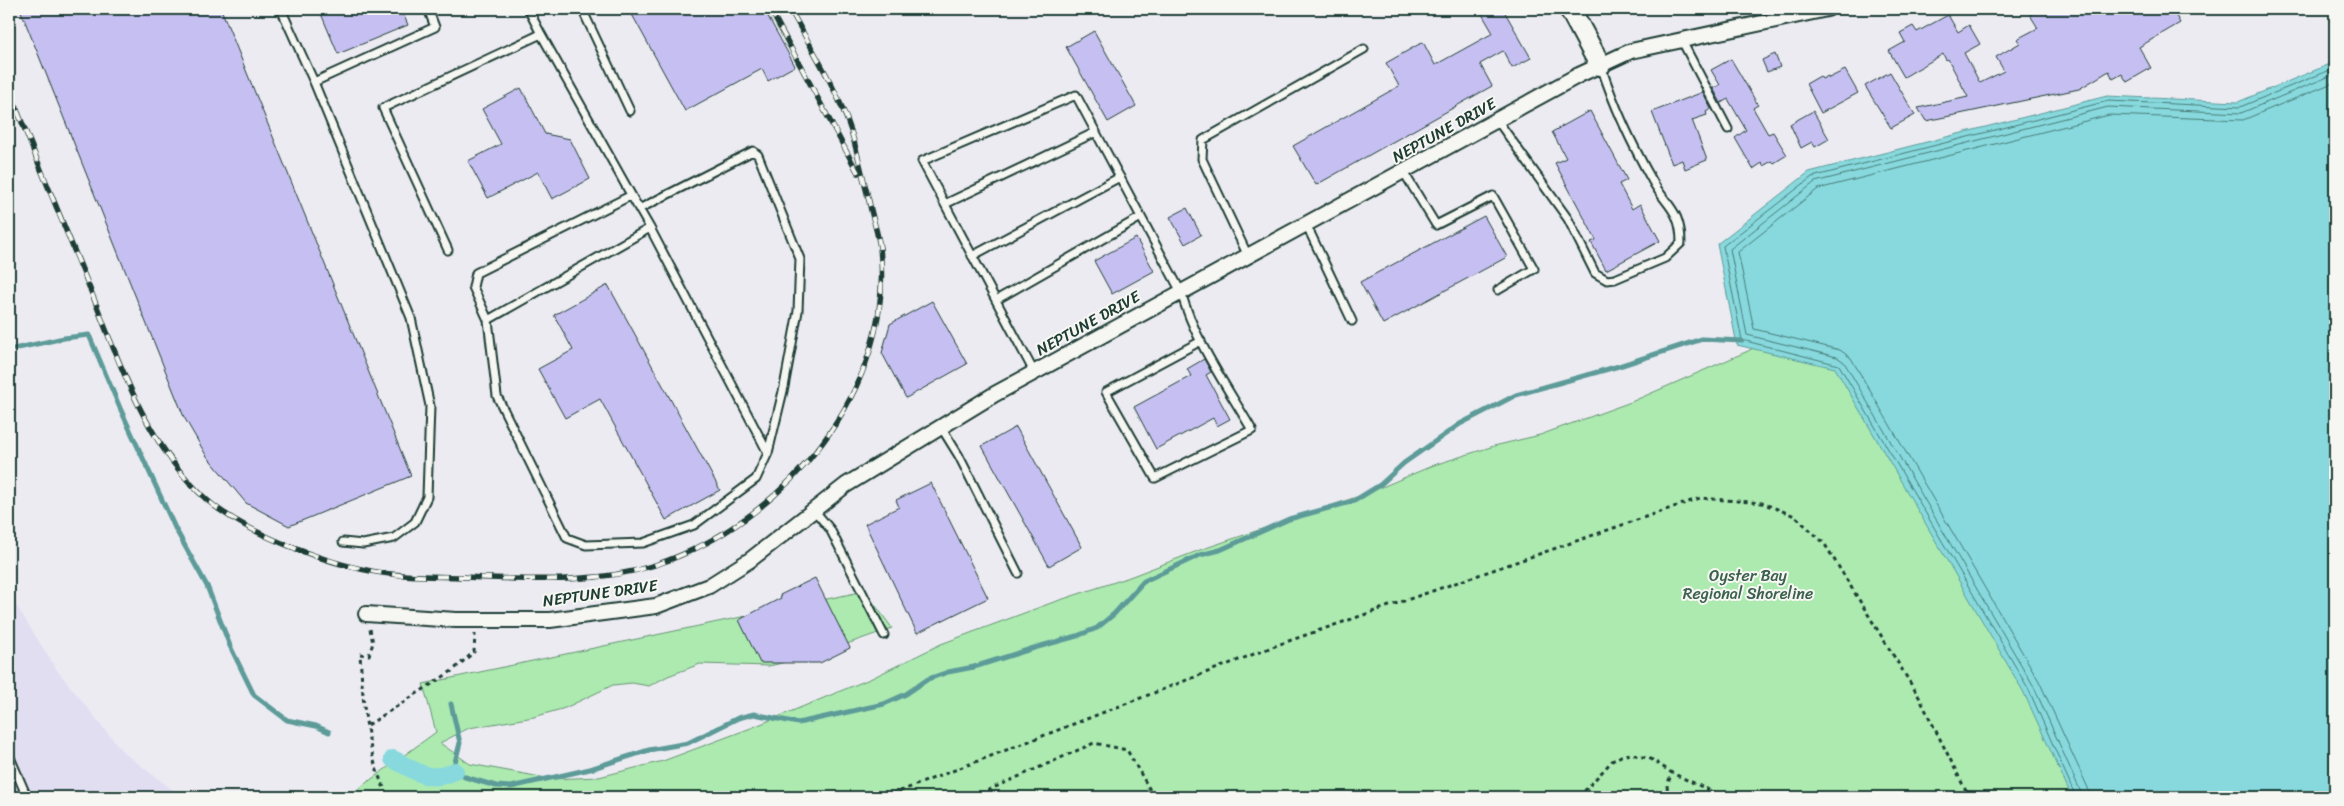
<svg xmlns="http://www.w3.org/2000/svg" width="2344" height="806" font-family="Sriracha,sans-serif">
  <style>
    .built { fill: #e1def2 }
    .green { fill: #aceab0; stroke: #669472 }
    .water { fill: #87d9dd; stroke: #5d9b99 }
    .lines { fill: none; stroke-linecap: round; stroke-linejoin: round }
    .shore { stroke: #497b78; stroke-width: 1 }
    .stream { stroke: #5d9b99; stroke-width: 5 }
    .canal { stroke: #87d9dd; stroke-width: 18 }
    .building { fill: #c6c0f2; stroke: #1f3d34 }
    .lane-casing { stroke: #1f3d34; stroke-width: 11 }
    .street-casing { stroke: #1f3d34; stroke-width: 18 }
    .secondary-casing { stroke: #1f3d34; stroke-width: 24 }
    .path { stroke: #1f3d34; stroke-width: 3; stroke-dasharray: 4 4; stroke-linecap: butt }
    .lane { stroke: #f6f6f2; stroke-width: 7 }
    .street { stroke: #f6f6f2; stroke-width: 14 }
    .secondary { stroke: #f6f6f2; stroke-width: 20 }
    .rail-casing { stroke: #1f3d34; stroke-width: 5.5 }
    .rail { stroke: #f6f6f2; stroke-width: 4; stroke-dasharray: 11; stroke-linecap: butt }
    .labels { text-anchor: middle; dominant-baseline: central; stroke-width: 4; stroke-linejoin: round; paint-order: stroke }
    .street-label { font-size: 16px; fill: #1f3d34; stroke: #f6f6f2 }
    .park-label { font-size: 16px; fill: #3b604d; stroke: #f6f6f2 }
  </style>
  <rect width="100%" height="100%" fill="#ecebf2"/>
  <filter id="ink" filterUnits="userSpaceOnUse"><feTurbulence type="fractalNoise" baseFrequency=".02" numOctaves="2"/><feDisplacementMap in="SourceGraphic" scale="10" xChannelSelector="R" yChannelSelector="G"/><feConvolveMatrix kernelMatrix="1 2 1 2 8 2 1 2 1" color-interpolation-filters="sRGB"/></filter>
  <g filter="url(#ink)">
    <path class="built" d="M9,594L57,670L123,752L182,797H9Z"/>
    <path class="green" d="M1802,318L1834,320L2089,797H347L436,732L423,684L865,591L892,628L813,656L769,666L700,664L668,676L649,686L632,683L613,685L565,708L534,717L469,728L440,743L470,764L552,779L599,777L663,761L751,728L872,678L941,644L1051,603L1127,578L1200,550L1368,493L1434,465L1494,446L1540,435L1631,402L1748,351Z"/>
    <path class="water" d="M2335,62V797H2072L2023,691L1835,368L1737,345L1717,244L1809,172L2107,96L2238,102Z"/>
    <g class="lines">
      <path class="shore" d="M2076,797L2028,688L1839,365L1742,340L1723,246L1812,177L2108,101L2240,107L2335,68
        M2083,797L2033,685L1844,362L1837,357L1747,335L1730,249L1815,182L2108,107L2241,113L2335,74
        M2090,797L2088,788L2039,681L1851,358L1840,350L1754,329L1738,252L1818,189L2109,115L2243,120L2335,82"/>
      <path class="stream" d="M9,350L64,338L89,335L120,408L175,528L207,586L230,646L254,695L287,720L316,726L329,732
        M451,704L460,743L454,766L455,771L465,777L496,786L511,787L590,769L649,750L688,743L738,718L754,714L798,723L884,704L906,694L928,679L948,672L974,667L1034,648L1077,636L1097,628L1114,614L1144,581L1200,555L1220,550L1289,519L1354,501L1380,485L1404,463L1460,424L1516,395L1619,366L1702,339L1742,341"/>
      <path class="canal" d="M393,759C416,771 429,784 455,771"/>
    </g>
    <path class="building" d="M20,9H221L411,476L289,526L246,503L206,455L184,417Z
      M319,9H401L408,25L338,54Z
      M629,9H764L795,66L768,81L762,69L685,111Z
      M1479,9H1503L1531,58L1512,68L1503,51L1480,64L1492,86L1316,185L1293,146L1399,86L1386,63L1423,42L1435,65L1493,33Z
      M2040,9H2120L2123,15L2134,9H2172L2180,23L2139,47L2151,68L2127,82L2122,74L2113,79L2109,71L2079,89L1926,121L1918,108L1968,97L1948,59L1946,60L1943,54L1904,77L1889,51L1905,42L1900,33L1913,26L1917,32L1948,15L1958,32L1969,25L1980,44L1964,53L1980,83L2004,71L1996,57L2020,43L2017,39L2038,28L2030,15Z
      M1094,31L1136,106L1108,122L1066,47Z
      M1775,54L1780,67L1767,72L1762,60Z
      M1731,59L1758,105L1753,108L1768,134L1773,132L1787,155L1774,163L1772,161L1763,166L1762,163L1753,169L1735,138L1746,130L1728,99L1721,103L1713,88L1720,85L1711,70Z
      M1845,70L1858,93L1821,113L1806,84L1820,76L1822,79L1828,76L1829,78Z
      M1890,72L1915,115L1891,128L1865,86Z
      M521,88L545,134L570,139L590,179L552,199L538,172L488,198L468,161L501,144L482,109Z
      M1703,92L1711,109L1706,112L1707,115L1692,120L1707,160L1685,169L1682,160L1672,164L1652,112Z
      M1590,111L1627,180L1619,184L1632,209L1640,204L1660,241L1606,270L1591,242L1596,240L1555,163L1566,158L1552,132Z
      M1813,111L1829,139L1815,147L1812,142L1801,148L1790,124Z
      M1187,208L1201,235L1185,244L1170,217Z
      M1484,216L1507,257L1383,324L1360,282Z
      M1136,238L1154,271L1112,294L1094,261Z
      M608,285L720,490L666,520L600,399L565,418L538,369L573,350L554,315Z
      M932,301L967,364L906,398L882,353L890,324Z
      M1204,359L1211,372L1206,375L1230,419L1217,426L1213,418L1156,449L1134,407L1191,376L1187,369Z
      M1016,427L1082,547L1049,566L982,446Z
      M931,483L988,598L917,633L865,524L899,507L896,500Z
      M815,578L850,648L820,663H760L739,620L781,598L780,595Z"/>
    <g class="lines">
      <g class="lane-casing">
        <path id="lane" d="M281,9L314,82
          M582,9L630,111
          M541,34L639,209L753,151L758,155L800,259L798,311L784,387L768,453L756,479L694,525L643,543L586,545L567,538L497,396L488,320L473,287L476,273L630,196
          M1682,41L1728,129
          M1497,120L1568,219L1595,273L1607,280L1615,279L1665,258L1681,243C1681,210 1667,207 1653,182C1632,145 1614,106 1601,66
          M1403,171L1436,225L1493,196L1534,269L1498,290
          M945,204L1096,132
          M1306,224L1352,321
          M650,228L768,453
          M448,250L383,108L541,34L528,9
          M972,256L1120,177
          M1248,256L1202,159L1203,140L1364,49
          M996,300L1141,217
          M488,320L650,228L639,209
          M1034,372L922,161L1076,95L1181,292C1195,342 1226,385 1252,430L1155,478L1106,392L1201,341
          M941,427L959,456L1018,573
          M814,510L830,529L884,635
          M343,542L363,544L394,538L415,522L427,497L430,406L411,318L314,82L435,27L428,9
          M9,755L27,797"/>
      </g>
      <g class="street-casing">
        <path id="street" d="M366,614L456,620H550L656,606L709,586L750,560L846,485L995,394L1579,75L1631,51L1827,9"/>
      </g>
      <g class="secondary-casing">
        <path id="secondary" d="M1570,9L1600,65"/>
      </g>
      <path class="path" d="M370,629L373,643L369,655L360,654C363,698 366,759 389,797
        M368,725L452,671L474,652L475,634
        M885,797L1280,644L1700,498L1762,503L1795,516L1824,543L1919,697L1969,797
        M973,797L1094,743L1127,750L1154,797
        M1579,797L1612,761L1621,756L1631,754L1651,759L1672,773L1724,797
        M1668,797L1667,785L1672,773"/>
      <use href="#lane" class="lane"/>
      <use href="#street" class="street"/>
      <use href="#secondary" class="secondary"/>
      <g class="rail-casing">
        <path id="rail" d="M770,9L858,173
          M9,90C35,155 61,219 88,284C119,360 144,443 207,500C246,534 332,566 383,573C410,577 437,576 464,577C528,579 593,585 655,565C784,523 896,389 880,248C878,233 872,217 869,201C863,178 858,154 851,131C837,88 811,48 790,9"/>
      </g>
      <use href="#rail" class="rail"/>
    </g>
  </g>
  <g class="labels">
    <g class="street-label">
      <text transform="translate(1444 130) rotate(-29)">NEPTUNE DRIVE</text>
      <text transform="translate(1088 323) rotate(-29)">NEPTUNE DRIVE</text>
      <text transform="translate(600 593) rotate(-8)">NEPTUNE DRIVE</text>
    </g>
    <g class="park-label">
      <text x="1748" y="575">Oyster Bay<tspan x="1748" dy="18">Regional Shoreline</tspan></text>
    </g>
  </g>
  <rect width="2344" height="806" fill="none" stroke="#f6f6f2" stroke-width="30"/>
  <rect x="15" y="15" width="2314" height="776" fill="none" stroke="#1f3d34" stroke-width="2" filter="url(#ink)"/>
</svg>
